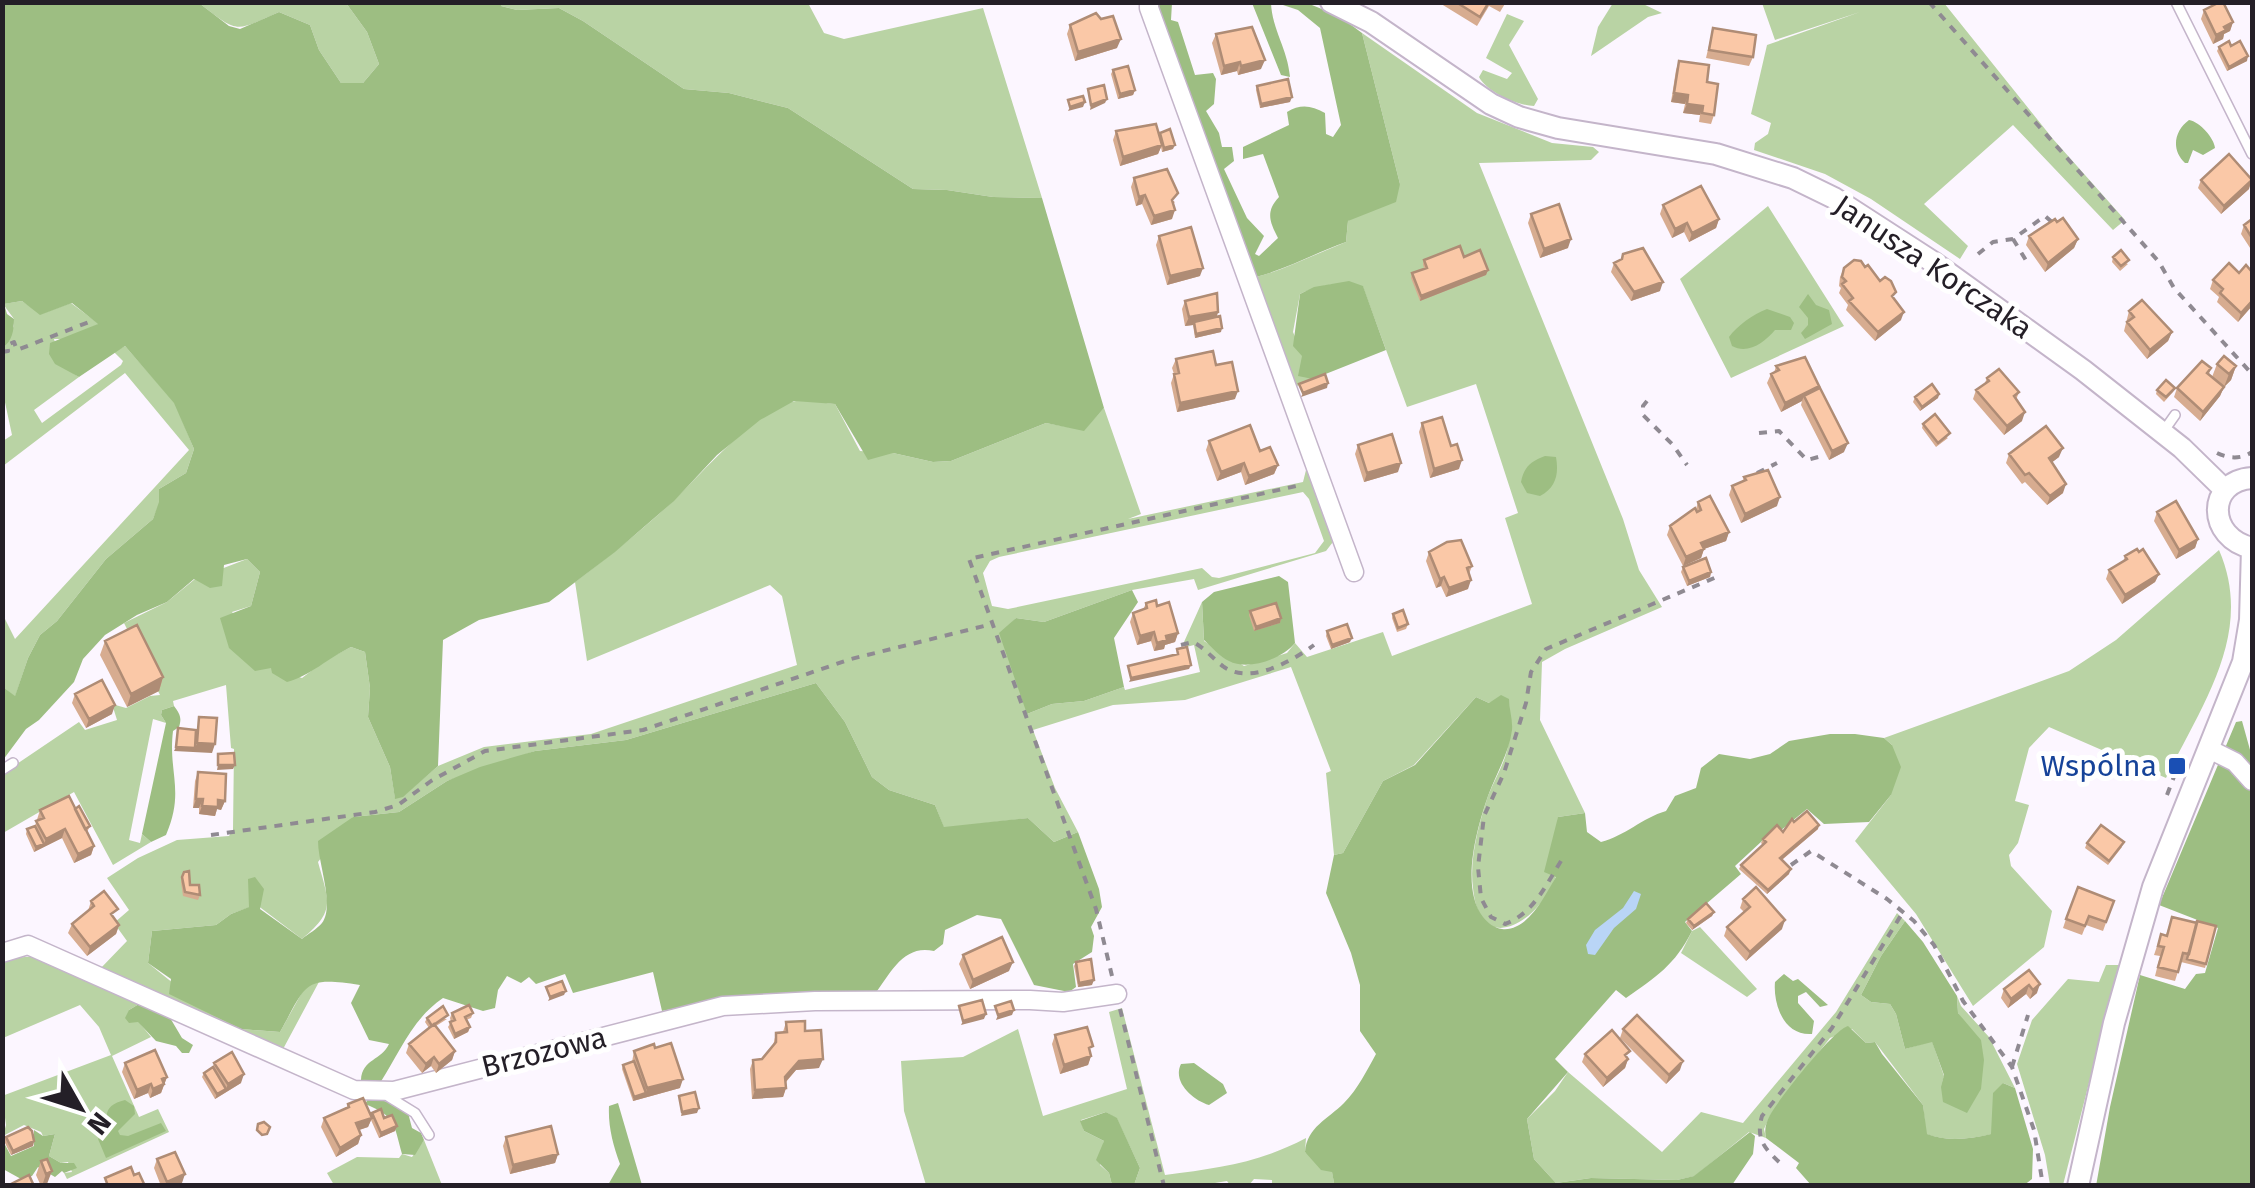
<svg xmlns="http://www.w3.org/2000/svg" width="2255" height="1188" font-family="'Fira Sans',sans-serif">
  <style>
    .green { fill: #b9d3a4; fill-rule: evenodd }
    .forest { fill: #9dbe82 }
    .water { fill: #b9d5f6 }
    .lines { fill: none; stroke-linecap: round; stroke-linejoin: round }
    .service-casing { stroke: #c4b5ca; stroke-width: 12 }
    .minor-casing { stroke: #c4b5ca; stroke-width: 21 }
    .tertiary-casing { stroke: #c4b5ca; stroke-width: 24 }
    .path { stroke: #8f8a92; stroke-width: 4; stroke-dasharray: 8 8; stroke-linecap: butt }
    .service { stroke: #fff; stroke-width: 9 }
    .minor { stroke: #fff; stroke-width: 18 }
    .tertiary { stroke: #fff; stroke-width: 20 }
    .wall { fill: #d7ac90 }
    .shaded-wall { fill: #af8c75 }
    .building { fill: #fac8a7; stroke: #af8c75; stroke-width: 2.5 }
    .transit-dot { fill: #1a4fb4; stroke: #fff; stroke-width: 4 }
    .labels { text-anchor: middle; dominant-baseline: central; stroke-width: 10; stroke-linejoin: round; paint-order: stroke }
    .street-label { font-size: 30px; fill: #241f27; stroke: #fff }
    .transit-label { font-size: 30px; fill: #164399; stroke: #fff; text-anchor: end }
  </style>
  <rect width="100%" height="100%" fill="#fcf6ff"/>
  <path class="green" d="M501,2L808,3L824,33L844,39L983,8L1042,198L993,197L947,190L913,189L788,108L729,93L684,89L583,21L559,8L517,10L501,6Z
    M199,3H346L367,32L379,64L363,83H341L319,50L310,25L279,12C234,32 239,34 199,3Z
    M1613,3H1641L1662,13L1648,17L1591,56L1598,27Z
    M1762,3H1944L2053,139L2125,220L2113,230L2013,125L1924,204L1968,246L1960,259L1871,199L1825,174L1754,150L1755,143L1768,134L1771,123L1751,114L1767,45L1860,12L1775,40Z
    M1507,14L1524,21L1509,45L1538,99L1534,106C1516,105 1487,92 1479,77L1483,70L1507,79L1512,73L1486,58Z
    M1362,33L1477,113L1552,143L1593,147L1599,152L1591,160L1479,163L1623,519L1639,570L1662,607L1565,649L1542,662L1540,720L1585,813L1558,817C1557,835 1562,862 1555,879C1538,922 1480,959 1473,888C1469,859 1479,823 1488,796C1494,780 1505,763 1508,746C1510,731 1509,714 1509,699L1489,703L1476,697L1414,765L1383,781L1343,853L1334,855L1326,773L1331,771L1291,667L1185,700L1113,705L1033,730L1055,788L1078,832L1054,842L1028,818L944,828L935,805L889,790L872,777L845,722L816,683L626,740L535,751L447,781L399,812L353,817L318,862C329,902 336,911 302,939L249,899L250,907L231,914L216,925L152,931L148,963L209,1012L241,1029L280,1032L305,987L320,980L282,1051L99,970L127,941L114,923L129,910L107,878L138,858L177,840L229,836L233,830L234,749L231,748L226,685L173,701L174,706L162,710L161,715L166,723L153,719L129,840L140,843L142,834L151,842L113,865L74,792L3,833L2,774L79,722L85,730L117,720L112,704L126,708L150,696L160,695L124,623L167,602L195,579L247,559L260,572L251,606L232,612L272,668L302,678L327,659L351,647L365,652L370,688L368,717L390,767L395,798L403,796L438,766L484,747L591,734L797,665L782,596L770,585L587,661L575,582C608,557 641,531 671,503C698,478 760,405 796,401C808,399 823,403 835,404L860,451L893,453L933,462L951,461L1046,423L1084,430L1104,408L1141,514L1128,519L1303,482L1306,470L1310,469L1336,538L1326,551L1198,590L1194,579L1132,590L1044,622L1016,618L1007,628L1027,714L1052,704L1084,701L1124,687L1125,690L1200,672L1194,645L1186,647L1184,642L1202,602L1204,641L1244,666L1287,653L1295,643L1307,657L1383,632L1392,656L1532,604L1505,518L1518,513L1476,384L1407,407L1363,287C1344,280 1318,285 1300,294L1293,332L1313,379L1290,389L1256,277C1287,269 1315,254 1346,242L1348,221L1400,184ZM1303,492L1309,499L1324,541L1315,553L1219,578L1212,577L1202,568L1008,609L992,606L983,573L990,561L999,557Z
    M1768,206L1844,326L1731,378L1680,279Z
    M22,301L41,314L71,303L99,324L66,339H54L62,366L79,377L34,410L42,423L121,365L123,361L114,352L125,346L175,403L194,449L186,473L159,489L160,502L153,519L106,559L57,621L40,635L28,658L15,697L3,687L2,613L15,639L189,450L125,373L3,466V441L12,435L3,393V347L14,326V319L3,304Z
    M2219,550C2255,633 2202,704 2166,778L2049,727L2029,748L2015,801L2029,805L2018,843L2009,855L2011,866L2052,911L2044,947L1973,1006L1916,914L1855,841L1891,795L1892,745L1884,738L2069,671L2116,640Z
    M1897,913L1905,921L1881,956L1861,995L1871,1002L1890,1004L1896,1014L1905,1049L1932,1041L1944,1076L1941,1087L1962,1019L1958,1013L1957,996L1961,1006L1989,1037L2015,1088L2003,1083L1992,1134C1970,1139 1948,1142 1926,1134L1923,1105L1875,1042L1866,1043L1852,1029L1830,1038L1771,1114L1764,1129L1766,1138L1749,1132L1695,1176L1677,1180L1591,1178L1556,1183L1534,1159L1527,1119L1555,1091L1568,1072L1662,1152L1701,1112L1743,1123L1836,1012Z
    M1700,927L1757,989L1747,997L1681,953L1692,931Z
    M36,956L139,1004L129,1010L151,1037L112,1056L139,1117L158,1109L169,1132L67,1179L64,1173L72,1172L68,1162L61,1163L49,1156L55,1134L43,1136L41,1132L24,1125L3,1136L6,1125L2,1096L111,1055L99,1027L80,1005L3,1038V959Z
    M2106,965H2119L2063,1185H2050L2045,1155L2017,1064L2032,1020L2068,979L2099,982Z
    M1122,1008L1165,1175C1218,1168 1259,1163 1306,1138L1305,1152L1332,1171L1334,1183L1272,1185V1180L1254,1179L1249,1185H1230L1227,1181L1203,1185H1134L1140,1168L1117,1119L1106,1112L1081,1120L1084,1131L1104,1141L1100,1165L1109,1173L1112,1185H926L904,1111L901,1061L963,1057L1018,1029L1043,1116L1127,1089L1109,1012Z
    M424,1140L442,1185H334L327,1173L357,1157L399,1158L402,1154L412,1157Z"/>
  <path class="forest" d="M501,3V6L517,10L559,8L583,21L684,89L729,93L788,108L913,189L947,190L993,197L1042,198L1104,408L1084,431L1046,423L951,461L933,462L893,453L868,460L835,404L794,401L760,420L717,455L674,501L615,552L549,602L479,620L443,640L438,766L403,797L395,799L390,767L368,717L370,688L365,652L351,647C328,658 310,676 287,682L272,673L271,668L255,671L229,648L220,618L251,606L260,572L247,559L224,565L222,586L210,588L194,579L167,602L137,615L105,635L83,659L74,682L39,720L26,729L3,760V687L15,696L28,658L40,635L57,621L106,559L153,519L159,502V489L186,473L194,449L174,403L125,346L79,377L55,364L49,354L50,343L98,324L72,303L40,315L22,301L4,304L7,314L14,319C14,330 12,342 3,347V3H199L229,26L240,29L279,12L310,25L319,50L341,83H363L379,64L367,32L346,3Z
    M1153,3H1172L1171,20L1178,22L1195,75L1213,73L1216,79L1214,104L1206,111L1219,133L1222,147H1232L1234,161L1224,169L1247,218L1264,236L1255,254L1259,256L1278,238C1270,222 1265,212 1279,197L1263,154L1243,159V147L1289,125L1287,112C1300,104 1311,105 1325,113L1326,134L1333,137L1341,125L1320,28L1298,10L1277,3H1307L1339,16L1362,33L1400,184L1396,202L1348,221L1346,242C1315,253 1287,269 1256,277Z
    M1252,3H1271C1272,29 1288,50 1290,77L1281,75Z
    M2189,120C2200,122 2214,138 2215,148L2203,155L2193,150L2188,163H2185C2171,150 2174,131 2189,120Z
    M1349,281L1363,286L1386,350L1313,379L1298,376L1302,356L1293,346L1300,294L1314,287Z
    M1808,294L1816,305L1829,310L1832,324L1805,339L1801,333L1808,325V318L1799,307Z
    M1767,309L1790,317L1794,323L1791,330H1775C1765,342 1748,355 1732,346L1729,337C1737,326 1753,314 1767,309Z
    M1545,456L1556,457C1559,474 1556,488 1540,496L1527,493L1521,482C1524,467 1531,461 1545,456Z
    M1279,576L1288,582L1295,643C1282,659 1248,671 1229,661C1220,657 1212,647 1204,640L1202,602L1214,592Z
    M1132,590L1138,602L1114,638L1124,687L1084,701L1052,704L1027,714L999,633L1016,618L1044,622Z
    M816,683L845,722L872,777L889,790L935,805L944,827L1028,818L1054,842L1078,832L1099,889L1102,907L1091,927L1094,936L1092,952L1073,964L1076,987L1069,992L1034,985L1001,919L977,915L945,930L943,944L934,951C904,944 891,972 875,994L732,997L662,1011L653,972L573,993L565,974L536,984L529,977L521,983L507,976L498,990L495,1008L483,1011L443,998C412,1019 400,1052 380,1083L361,1080C362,1059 382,1060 389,1044L369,1040L351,1003L360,985C302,976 307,984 280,1032L241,1029L169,994L171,979L148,963L152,931L216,925L231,914L249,907L248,879L255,877L264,889L260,909L302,939C308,934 317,929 322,923C335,905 318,864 318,841L353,817L399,812L447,781L480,767L535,751L626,740Z
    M1501,695L1509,699C1509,709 1513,720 1512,730C1509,753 1496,774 1488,796C1477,828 1460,887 1483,917C1488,923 1494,928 1502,929C1528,932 1545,895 1556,877L1544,872L1558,817L1585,813L1587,832L1601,842C1625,836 1642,818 1666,811L1675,796L1696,788L1701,768L1719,754L1750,759L1770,754L1789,741L1830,734H1855L1884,738L1892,745L1901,767L1891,795L1869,822L1824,824L1807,809L1780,831L1775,829L1735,866L1741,874L1685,922L1692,931C1675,965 1656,977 1626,998L1616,990L1555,1059L1568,1072L1527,1119L1534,1159L1556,1183L1591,1178L1677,1180L1694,1176L1750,1132L1755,1136L1753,1154L1732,1185H1330L1334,1183L1332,1172L1321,1170L1305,1152C1307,1127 1328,1119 1344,1103C1358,1089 1367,1070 1376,1054L1360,1031V985L1351,953L1326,893L1334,855L1343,853L1383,781L1415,765L1476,697L1489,703Z
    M174,706C180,714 182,718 179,727L173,731C168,773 185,791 166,835L151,842L142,834L166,723L161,715L162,710Z
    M2242,721L2252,757V1185L2096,1186L2110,1107L2140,975L2185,989L2196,974L2205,973L2218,928L2159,905L2236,722Z
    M1905,921L1923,942L1957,996L1958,1013L1981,1040L1984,1060L1981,1089L1967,1113L1943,1102L1941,1087L1944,1075L1932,1042L1905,1049L1896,1014L1890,1004L1871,1002L1861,995L1881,956Z
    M1784,974L1793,981L1798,979L1828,1005L1820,1007L1806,992L1798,996V1003L1814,1021L1812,1034C1783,1036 1773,1003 1775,982Z
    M139,1004L166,1011L182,1038L193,1045L189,1053H182L176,1046L156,1041L138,1022L129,1023L125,1018L129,1010Z
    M1848,1026L1866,1043L1875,1042L1882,1054L1923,1105L1927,1134C1948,1142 1970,1139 1991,1134L1993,1093L2003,1083L2015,1088L2033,1149L2032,1179L2023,1186L1811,1185L1796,1168L1799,1163L1766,1138C1764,1129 1766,1123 1770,1115C1780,1098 1833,1030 1848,1026Z
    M1194,1063L1223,1084L1227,1093L1209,1105C1193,1100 1172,1082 1181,1064Z
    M370,1096L407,1109L412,1128L421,1133L424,1140L415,1155L402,1154C394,1125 396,1116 365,1104Z
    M125,1100L134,1106L135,1114L118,1131L120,1135L128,1136L161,1123L166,1131L106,1158L98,1139L109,1127C103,1111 109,1104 125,1100Z
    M618,1103L642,1185H608L620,1164C613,1145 608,1126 609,1106Z
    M1106,1112L1117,1118L1140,1168L1134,1185H1112L1109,1173L1096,1160L1104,1141L1084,1131L1080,1121Z
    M34,1130L43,1136L55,1134L49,1156L61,1163H74L77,1168L64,1173L62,1171L55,1177L38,1167L32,1176L21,1179L3,1169L2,1139L11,1156L34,1146Z"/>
  <path class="water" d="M1634,891L1641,894L1636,909L1614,928L1595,955L1588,954L1586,945L1595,930L1623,908Z"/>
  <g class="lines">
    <g class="service-casing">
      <path id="service" d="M2176,2L2252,154
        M2163,432L2175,415
        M2,770L13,763
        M389,1097L415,1113L429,1135"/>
    </g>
    <g class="minor-casing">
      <path id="minor" d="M1149,2V8L1354,572
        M2209,749L2235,762L2252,781
        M2,953L28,945L354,1090L394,1091L723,1006L815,1001L1030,1000L1063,1002L1117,994"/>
    </g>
    <g class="tertiary-casing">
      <path id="tertiary" d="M1331,2L1371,22L1491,104L1519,117L1558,128L1716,154L1793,178L1834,198L1933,262L2083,370L2182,448L2225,490
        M2252,478C2206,481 2207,538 2252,548
        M2078,1186L2114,1023L2153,887L2243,662L2250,620L2252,548"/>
    </g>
    <path class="path" d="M1929,2L2159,262L2174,288L2252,374
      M2013,239L2027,262
      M1978,254L1993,242L2013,239L2045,216L2053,223
      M2,352L8,351L7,345L14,342L17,350L89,322
      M1647,401L1643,406V415L1673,445L1687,465
      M1759,433L1779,431L1807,460L1826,455
      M2217,453C2229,459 2242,459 2252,452
      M1757,473L1777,463
      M1181,645L1193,642C1205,648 1213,659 1224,667C1251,685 1292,661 1314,645
      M2167,795L2183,753
      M211,835L375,812L398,805L431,781L485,751L643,730L851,659L992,624
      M1561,861C1546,885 1533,914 1505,924L1491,917L1481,898L1478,867L1484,816L1504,773L1526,703L1531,672L1546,649L1719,576
      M1791,865L1811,851L1887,899L1914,921L1934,945L1963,1001L2012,1067L2034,1130L2043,1186
      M1112,976L1096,909L969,559L1301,485
      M1120,1009L1164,1186
      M2012,1067L2028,1015
      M1779,1162C1763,1147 1756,1138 1762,1116L1832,1028L1903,912"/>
    <use href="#service" class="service"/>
    <use href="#minor" class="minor"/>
    <use href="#tertiary" class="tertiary"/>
  </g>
  <path class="wall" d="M1438,2H1506L1500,12L1489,6L1477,26Z
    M2204,10L2233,22L2230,31L2224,34L2223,39L2213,44L2201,19Z
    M1070,25L1117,48L1075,61L1067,34Z
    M1713,28L1753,57L1749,66L1706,58Z
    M1216,34L1261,69L1238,75L1237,71L1221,75L1212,43Z
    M2231,46L2247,61L2227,71L2217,51L2219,47Z
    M1679,61L1707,82L1714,115L1711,124L1699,122L1700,115L1683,113L1685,104L1671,102L1676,70Z
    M1113,70L1135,90L1133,95L1118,99L1111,74Z
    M1257,86L1290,102L1260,108L1256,90Z
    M1116,131L1159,135L1173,149L1162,152L1161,147L1158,154L1120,166L1113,140Z
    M1134,178L1175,202L1173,204L1172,219L1151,225L1142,204L1136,206L1131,187Z
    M2201,180L2249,189L2221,214L2198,188Z
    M1663,205L1719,219L1716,228L1689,242L1684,232L1672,238L1660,214Z
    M1531,214L1568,248L1540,258L1528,223Z
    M2252,219V251L2241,234L2244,225Z
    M2057,222L2078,239L2074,248L2045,272L2026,245L2029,236Z
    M1159,236L1200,276L1167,285L1156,245Z
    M1623,254L1660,291L1631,301L1611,272L1614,263L1621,260Z
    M1464,257L1488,270L1486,275L1420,301L1411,278L1412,273L1424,269L1423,264L1424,260Z
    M2113,257L2128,264L2120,271L2112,262Z
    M1844,268L1894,298L1901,320L1875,341L1846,310L1848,305L1839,293L1841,288L1839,286L1840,277Z
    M2252,272V306L2238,322L2217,302L2219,297L2210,289L2213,280L2239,273Z
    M1185,301L1218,312L1217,316L1221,332L1195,338L1193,325L1185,326L1182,309Z
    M2129,311L2172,332L2168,341L2147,359L2124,331Z
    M1176,359L1216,365L1235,399L1177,412L1171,383L1174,374L1172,368Z
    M2217,364L2236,366L2231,380L2224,387L2220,396L2200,421L2174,397L2177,388L2211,368L2209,374L2212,377Z
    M1776,366L1818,389L1844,452L1829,460L1801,405L1802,401L1781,412L1767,383L1771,374L1774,373Z
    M1987,378L2019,392L2016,400L2022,421L2004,435L1973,399L1976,390L1984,385Z
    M2175,388L2173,392L2164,402L2156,394L2157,390Z
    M1939,394L1938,398L1920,411L1913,402L1915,397Z
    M1422,423L1459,469L1430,478L1419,432Z
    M1923,424L1948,438L1936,447L1922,428Z
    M1209,441L1260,451L1278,465L1274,474L1245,485L1241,472L1217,481L1206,450Z
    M1358,445L1398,472L1364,482L1355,454Z
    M2009,454L2059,457L2052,462L2063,493L2047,505L2025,482L2022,484L2006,463Z
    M1744,477L1777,506L1741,523L1729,495L1732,486L1742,482Z
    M1698,502L1729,532L1726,541L1704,549L1701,558L1683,566L1667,535L1670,526L1696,509Z
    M2157,512L2198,539L2195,548L2176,559L2154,521Z
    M1429,552L1472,566L1469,574L1468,589L1446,597L1441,586L1436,588L1426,561Z
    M2125,556L2159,574L2155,582L2122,604L2106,579L2109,570L2123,562Z
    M1683,567L1711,572L1710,577L1687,586L1681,572Z
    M1146,603L1157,606L1178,633L1175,642L1165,645L1164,649L1154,651L1151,641L1137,645L1130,622L1133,613L1143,610Z
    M1250,611L1281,618L1280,623L1254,631L1249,615Z
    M1393,614L1408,624L1406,629L1397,632L1392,618Z
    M1327,631L1350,642L1331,649L1326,636Z
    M105,641L163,677L159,691L127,707L100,655Z
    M75,694L112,714L86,728L72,703Z
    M198,772L225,801L221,810L217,809L215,816L199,814V808H193L195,781Z
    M75,809L90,826L87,832L94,846L91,855L74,863L62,838L34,852L26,834L27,829L35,826L40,810Z
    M1794,822L1818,829L1782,860L1789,874L1767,894L1739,869L1741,865L1763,845L1761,843L1763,839L1783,832Z
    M2087,843L2122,847L2108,865L2085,848Z
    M184,872L190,885L200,895L198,900L183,896L181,882Z
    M1743,899L1782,929L1746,961L1724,936L1727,927L1744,912L1740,908Z
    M91,901L114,918L119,925L116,934L87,956L68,933L72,924L88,911Z
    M2114,901L2103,931L2086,925L2082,935L2063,928L2066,919Z
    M1714,912L1712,916L1692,930L1686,923L1688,919Z
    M2172,917L2196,923L2216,926L2205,968L2181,962L2175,981L2155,976L2160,956L2154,955L2161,934L2166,935Z
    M963,955L1009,971L970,989L959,964Z
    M1076,962L1092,985L1078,987L1074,966Z
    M2029,970L2037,993L2030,999L2026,994L2008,1008L2001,998L2004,989Z
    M452,1013H473L471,1018L466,1020L470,1027L468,1032L454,1039L448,1027L451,1022L450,1018Z
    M427,1018L447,1019L436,1026L455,1051L452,1060L436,1073L431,1066L422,1073L406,1053L409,1044L429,1028L425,1022Z
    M786,1022L805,1031L819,1068L796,1070L786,1082V1088L783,1097L752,1099L750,1069L753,1060L762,1059L773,1046L776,1033L783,1032Z
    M1623,1029L1680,1070L1666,1084L1620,1038Z
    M1055,1035L1090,1053L1091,1056L1088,1065L1060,1074L1052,1044Z
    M655,1048L680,1088L633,1101L622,1069L623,1065L632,1062L634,1051Z
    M1585,1054L1627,1058L1628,1059L1625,1068L1603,1087L1582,1062Z
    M125,1063L167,1077L161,1093L150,1098L148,1093L134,1099L122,1072Z
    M214,1063L241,1083L215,1099L202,1077L204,1073L213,1067Z
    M348,1104L371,1116L372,1113L384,1118L395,1131L379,1138L371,1120L368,1127L359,1130L361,1135L358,1144L336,1157L321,1127L324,1118L346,1108Z
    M6,1137L34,1141L33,1146L11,1155L4,1141Z
    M506,1137L558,1154L555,1163L510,1174L503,1146Z
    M47,1159V1184L41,1186L36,1175L41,1161Z
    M157,1159L182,1183L176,1186H161L154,1168Z"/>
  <path class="shaded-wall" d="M2233,22L2230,31L2224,34L2223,39L2213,44L2216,35L2224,27Z
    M1121,39L1117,48L1075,61L1078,52Z
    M2248,56L2247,61L2227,71L2229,67Z
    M1265,60L1261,69L1238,75L1241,66Z
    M1240,62L1237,71L1221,75L1224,66Z
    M1135,90L1133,95L1118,99L1120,94Z
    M1674,93L1688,95L1685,104L1671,102Z
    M1292,97L1290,102L1260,108L1261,104Z
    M1107,99L1105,103L1090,110L1091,105Z
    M1085,102L1083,107L1068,111L1070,107Z
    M1687,104L1703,106L1700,115L1683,113Z
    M1162,145L1158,154L1120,166L1123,157Z
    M1175,145L1173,149L1162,152L1164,148Z
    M2252,180L2249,189L2221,214L2224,206Z
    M1145,195L1142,204L1136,206L1139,197Z
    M1175,210L1172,219L1151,225L1154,216Z
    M1719,219L1716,228L1689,242L1692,233Z
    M1687,223L1684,232L1672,238L1675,229Z
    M1571,239L1568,248L1540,258L1544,249Z
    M2078,239L2074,248L2045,272L2048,263Z
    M1203,268L1200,276L1167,285L1170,276Z
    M1488,270L1486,275L1420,301L1421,296Z
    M1663,282L1660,291L1631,301L1634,292Z
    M2252,301V306L2238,322L2241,313Z
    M1218,312L1215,321L1194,322L1193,325L1185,326L1189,317Z
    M1904,312L1901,320L1875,341L1878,332Z
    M1222,328L1221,332L1195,338L1196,334Z
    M2172,332L2168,341L2147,359L2150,350Z
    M2236,366L2231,380L2224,387L2229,374Z
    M1328,383L1327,388L1301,397L1303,393Z
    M1819,386L1816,394L1804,396L1802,401L1781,412L1785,403Z
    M2224,387L2220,396L2200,421L2203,412Z
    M1238,391L1235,399L1177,412L1180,403Z
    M1939,394L1938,398L1920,411L1922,407Z
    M2025,412L2022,421L2004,435L2007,426Z
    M1848,443L1844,452L1829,460L1832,451Z
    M2063,448L2059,457L2046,467L2049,458Z
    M1462,460L1459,469L1430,478L1434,469Z
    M1244,463L1241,472L1217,481L1221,472Z
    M1401,463L1398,472L1364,482L1367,473Z
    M1278,465L1274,474L1245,485L1249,476Z
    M2066,484L2063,493L2047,505L2050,496Z
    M1780,497L1777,506L1741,523L1745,514Z
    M1729,532L1726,541L1704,549L1701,558L1683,566L1686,557L1701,543Z
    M2198,539L2195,548L2176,559L2179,550Z
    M1711,572L1710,577L1687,586L1689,581Z
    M2159,574L2155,582L2122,604L2125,595Z
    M1444,577L1441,586L1436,588L1440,579Z
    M1471,580L1468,589L1446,597L1449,588Z
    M1281,618L1280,623L1254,631L1256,627Z
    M1154,632L1151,641L1137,645L1140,636Z
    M1178,633L1175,642L1165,645L1164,649L1154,651L1157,643L1166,636Z
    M1352,638L1350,642L1331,649L1332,645Z
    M1191,665L1189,669L1129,682L1131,678Z
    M163,677L159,691L127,707L131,694Z
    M115,705L112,714L86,728L89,719Z
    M197,743L215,744L212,753L174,751L176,747L195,748Z
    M218,765H235L233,769L217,770Z
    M196,799H203L199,808H193Z
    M218,800L225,801L221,810L217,809L215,816L199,814L202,806Z
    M1819,825L1818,829L1779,862L1780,858Z
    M65,829L62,838L34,852L36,847L44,844L46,839Z
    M94,846L91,855L74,863L78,854Z
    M1791,869L1789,874L1767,894L1768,890Z
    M1714,912L1712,916L1692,930L1694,926Z
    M1785,920L1782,929L1746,961L1750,952Z
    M119,925L116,934L87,956L90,947Z
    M1013,962L1009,971L970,989L973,980Z
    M1094,980L1092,985L1078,987L1079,983Z
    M2040,984L2037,993L2030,999L2033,990Z
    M2029,985L2026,994L2008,1008L2011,999Z
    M566,991L564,995L548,1001L550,997Z
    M1014,1010L1012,1015L996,1020L998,1015Z
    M986,1014L984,1019L961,1025L963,1021Z
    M470,1027L468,1032L454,1039L455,1034Z
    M455,1051L452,1060L436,1073L439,1064Z
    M1091,1056L1088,1065L1060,1074L1064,1065Z
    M434,1057L431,1066L422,1073L426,1064Z
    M823,1059L819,1068L796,1070L782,1086L785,1077L799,1061Z
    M1628,1059L1625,1068L1603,1087L1607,1078Z
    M1683,1061L1680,1070L1666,1084L1669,1075Z
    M244,1074L241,1083L215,1099L217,1094L226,1089L228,1084Z
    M167,1077L161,1093L150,1098L153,1089L162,1079Z
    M683,1079L680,1088L633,1101L634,1097L646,1093L647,1088Z
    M151,1084L148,1093L134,1099L137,1090Z
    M786,1088L783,1097L752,1099L755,1090Z
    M699,1108L697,1113L681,1116L682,1112Z
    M372,1118L368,1127L353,1132L356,1123Z
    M397,1126L395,1131L379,1138L381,1133Z
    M361,1135L358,1144L336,1157L340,1148Z
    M34,1141L33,1146L11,1155L13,1151Z
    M558,1154L555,1163L510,1174L513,1165Z
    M52,1171L47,1184L42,1186L46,1174Z
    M185,1174L182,1183L176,1186H165L167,1182Z"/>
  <path class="building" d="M1456,2H1489L1480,17Z
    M2220,2H2223L2233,22L2224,27L2226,30L2216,35L2204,10Z
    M1096,13L1101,19L1113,16L1121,39L1078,52L1070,25Z
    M1252,27L1265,60L1241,66L1240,62L1224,66L1216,34Z
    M1713,28L1756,35L1753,57L1709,50Z
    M2229,41L2231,46L2240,41L2248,56L2229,67L2219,47Z
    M1679,61L1709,65L1707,82L1718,84L1714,115L1702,113L1703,106L1687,104L1688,95L1674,93Z
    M1128,66L1135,90L1120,94L1113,70Z
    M1288,79L1292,97L1261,104L1257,86Z
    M1104,85L1107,99L1091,105L1088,89Z
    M1083,96L1085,102L1070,107L1068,100Z
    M1156,124L1162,145L1123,157L1116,131Z
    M1170,129L1175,145L1164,148L1160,133Z
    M2229,154L2252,180L2224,206L2201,180Z
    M1167,169L1178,193L1172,200L1175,210L1154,216L1145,195L1139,197L1134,178Z
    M1701,186L1719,219L1692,233L1687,223L1675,229L1663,205Z
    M1559,204L1571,239L1544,249L1531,214Z
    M2063,218L2078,239L2048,263L2029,236L2055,219L2057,222Z
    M2252,219V238L2244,225Z
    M1191,227L1203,268L1170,276L1159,236Z
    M1460,246L1464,257L1480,250L1488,270L1421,296L1412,273L1427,268L1424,260Z
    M1643,248L1663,282L1634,292L1614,263L1622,259L1623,254Z
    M2121,250L2129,260L2121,266L2113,257Z
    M1854,260L1861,261L1865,267L1868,265L1880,281L1885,277L1891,281L1896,292L1892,296L1904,312L1878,332L1849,301L1853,298L1842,284L1846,281L1842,277L1844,268Z
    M2229,263L2239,273L2246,265L2252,272V301L2241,313L2220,293L2223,289L2213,280Z
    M1217,293L1218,312L1189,317L1185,301Z
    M2142,300L2172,332L2150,350L2127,322L2134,317L2129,311Z
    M1220,316L1222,328L1196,334L1194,322Z
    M1213,351L1216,365L1232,362L1238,391L1180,403L1174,374L1179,373L1176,359Z
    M2224,356L2236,366L2229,374L2217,364Z
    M1805,357L1819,386L1785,403L1771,374L1779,370L1776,366Z
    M2202,361L2211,368L2207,373L2224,387L2203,412L2177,388Z
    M1999,369L2019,392L2014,396L2025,412L2007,426L1976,390L1989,381L1987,378Z
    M1325,374L1328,383L1303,393L1299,384Z
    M2166,380L2175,388L2166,397L2157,390Z
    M1932,384L1939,394L1922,407L1915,397Z
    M1820,388L1848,443L1832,451L1804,396Z
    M1935,414L1950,433L1938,443L1923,424Z
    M1442,417L1451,446L1457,444L1462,460L1434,469L1422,423Z
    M1250,425L1260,451L1270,447L1278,465L1249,476L1244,463L1221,472L1209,441Z
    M2046,426L2063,448L2049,458L2066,484L2050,496L2029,473L2025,475L2009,454Z
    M1392,434L1401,463L1367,473L1358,445Z
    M1768,470L1780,497L1745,514L1732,486L1746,480L1744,477Z
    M1710,496L1729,532L1701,543L1704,549L1686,557L1670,526L1695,508L1697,512L1701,510L1698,502Z
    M2176,501L2198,539L2179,550L2157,512Z
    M1461,540L1472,566L1467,568L1471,580L1449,588L1444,577L1440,579L1429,552L1447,542Z
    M2137,549L2139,552L2143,549L2159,574L2125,595L2109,570L2127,559L2125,556Z
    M1706,558L1711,572L1689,581L1683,567Z
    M1156,600L1157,606L1169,602L1178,633L1166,636L1167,640L1157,643L1154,632L1140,636L1133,613L1147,608L1146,603Z
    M1276,603L1281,618L1256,627L1250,611Z
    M1403,610L1408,624L1398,628L1393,614Z
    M1347,624L1352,638L1332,645L1327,631Z
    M137,625L163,677L131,694L105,641Z
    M1187,647L1191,665L1131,678L1128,666L1178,654L1177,649Z
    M102,680L115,705L89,719L75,694Z
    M199,717L217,718L215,744L197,743Z
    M178,728L196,730L195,748L176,747Z
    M234,753L235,765H218V754Z
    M198,772L226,774L225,801L218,800V807L202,806L203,799H196Z
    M69,796L94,846L78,854L65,829L46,839L36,821L44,818L40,810Z
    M79,806L90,826L85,829L75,809Z
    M1807,811L1819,825L1780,858L1791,869L1768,890L1741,865L1766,842L1763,839L1777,825L1783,832L1792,819L1794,822Z
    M2101,825L2124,842L2109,861L2087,843Z
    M35,826L44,844L36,847L27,829Z
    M189,871L190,885H199L200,895L185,892L182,877L184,872Z
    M1756,887L1785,920L1750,952L1727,927L1750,907L1743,899Z
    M2078,887L2114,901L2106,922L2089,916L2085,926L2066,919Z
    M104,891L118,909L111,914L119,925L90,947L72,924L94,906L91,901Z
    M1706,903L1714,912L1694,926L1688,919Z
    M2172,917L2197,923L2189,954L2183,953L2178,972L2158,967L2164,947L2158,946L2161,934L2167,936Z
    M2197,921L2216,926L2206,964L2187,959Z
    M1002,937L1013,962L973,980L963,955Z
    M1091,959L1094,980L1079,983L1076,962Z
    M2029,970L2040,984L2033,990L2029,985L2011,999L2004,989Z
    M562,981L566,991L550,997L546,987Z
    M982,1000L986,1014L963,1021L959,1006Z
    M1011,1001L1014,1010L998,1015L995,1006Z
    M469,1005L473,1013L465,1017L470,1027L455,1034L450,1022L455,1020L452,1013Z
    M443,1006L448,1015L432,1026L427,1018Z
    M1637,1015L1683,1061L1669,1075L1623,1029Z
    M805,1021V1031L821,1030L823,1059L799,1061L785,1077L786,1088L755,1090L753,1060L762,1059L776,1042V1033L787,1032L786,1022Z
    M434,1024L455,1051L439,1064L434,1057L426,1064L409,1044Z
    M1087,1027L1093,1046L1089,1048L1091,1056L1064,1065L1055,1035Z
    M1612,1030L1630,1051L1625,1055L1628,1059L1607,1078L1585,1054Z
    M671,1043L683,1079L647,1088L634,1051L654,1044L655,1048Z
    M155,1050L167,1077L162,1079L164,1084L153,1089L151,1084L137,1090L125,1063Z
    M232,1052L244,1074L228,1084L214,1063Z
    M634,1061L646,1093L634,1097L623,1065Z
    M213,1067L226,1089L217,1094L204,1073Z
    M695,1092L699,1108L682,1112L679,1096Z
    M363,1098L372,1118L356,1123L361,1135L340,1148L324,1118L349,1107L348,1104Z
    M381,1109L384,1118L392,1115L397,1126L381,1133L372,1113Z
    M264,1122L270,1127L267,1134L262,1135L257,1130L258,1124Z
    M551,1126L558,1154L513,1165L506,1137Z
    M28,1127L32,1131L34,1141L13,1151L6,1137Z
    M175,1152L185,1174L167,1182L157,1159Z
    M47,1159L52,1171L46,1174L41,1161Z
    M131,1167L134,1175L139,1173L145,1186H108L105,1178Z
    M29,1175L34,1186H10L9,1185Z"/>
  <rect class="transit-dot" x="2167" y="756" width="20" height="20" rx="5"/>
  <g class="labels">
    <g class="street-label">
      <text transform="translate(1933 267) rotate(34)">Janusza Korczaka</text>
      <text transform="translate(544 1052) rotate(-14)">Brzozowa</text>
    </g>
    <g class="transit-label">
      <text x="2157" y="766">Wspólna</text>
    </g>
  </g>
  <rect width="2255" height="1188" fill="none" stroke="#241f27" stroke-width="10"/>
  <g transform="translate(80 1108) rotate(129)" stroke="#ffffff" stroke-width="8" paint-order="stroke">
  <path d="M0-8L18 38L0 25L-18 38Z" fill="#241f27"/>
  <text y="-15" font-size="28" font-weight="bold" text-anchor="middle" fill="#241f27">N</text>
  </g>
</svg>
